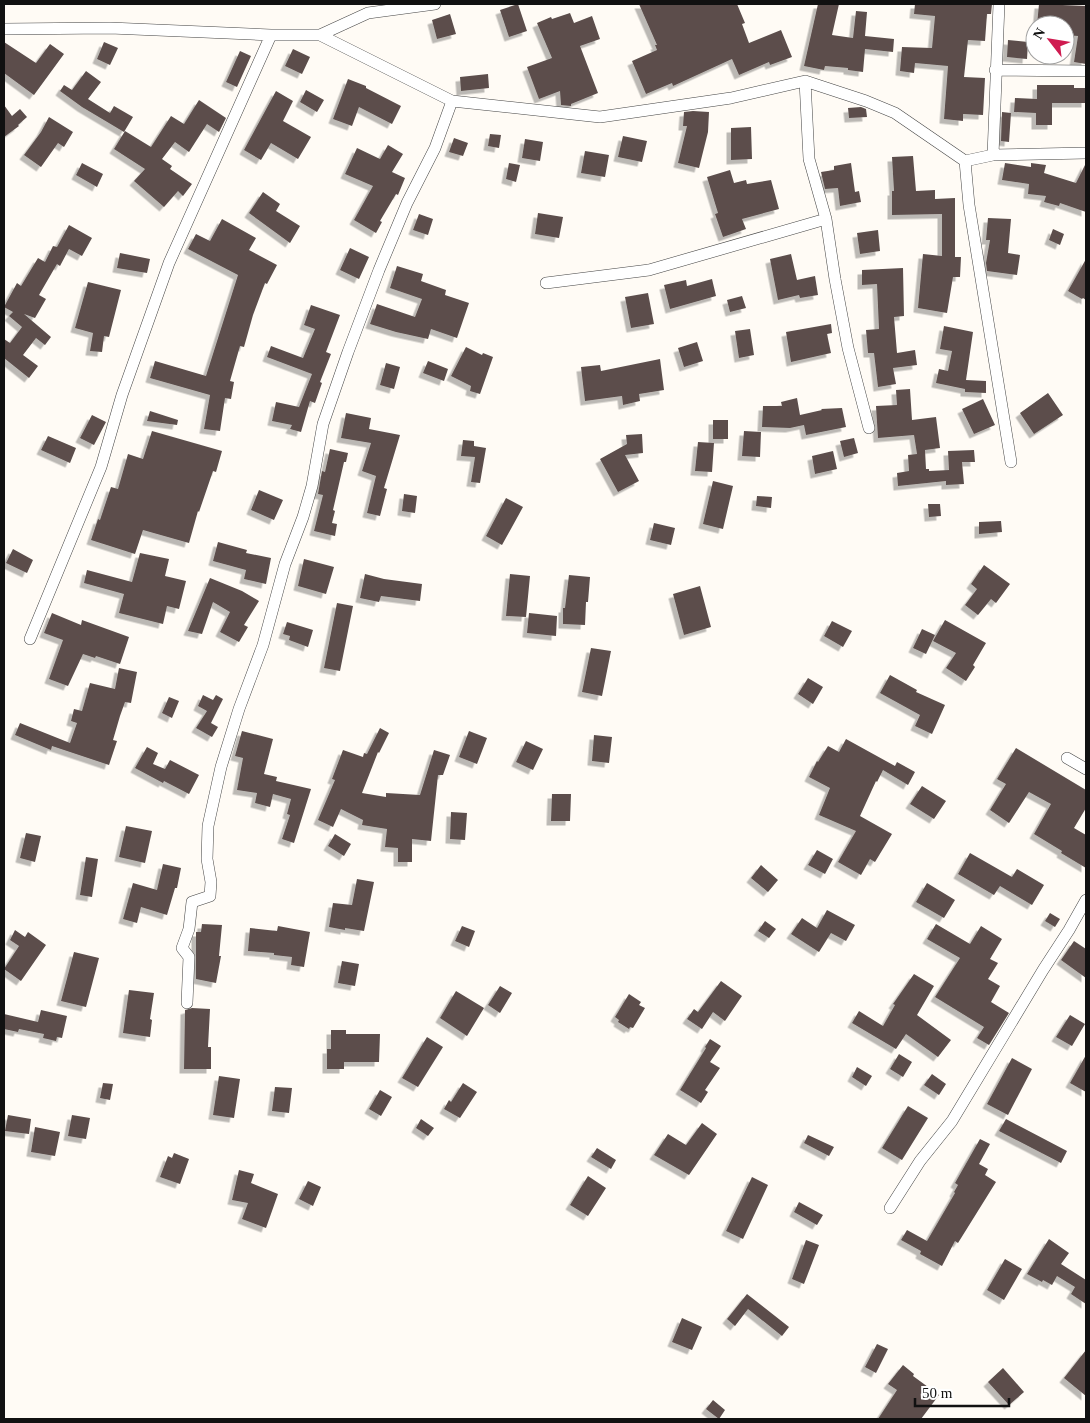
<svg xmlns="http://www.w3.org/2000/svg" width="1090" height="1423" font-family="Georgia,serif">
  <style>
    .building { fill: #5b4e4c; filter: url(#shadow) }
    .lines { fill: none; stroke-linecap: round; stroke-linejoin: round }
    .minor-casing { stroke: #444; stroke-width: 12 }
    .minor { stroke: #fff; stroke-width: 11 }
  </style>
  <defs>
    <filter id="shadow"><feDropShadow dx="-4.5" dy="4.5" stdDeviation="0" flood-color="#0004"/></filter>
  </defs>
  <rect width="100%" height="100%" fill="#fffbf5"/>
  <path class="building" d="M518,4L527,31L509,37L500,10Z
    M639,4H737L745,23L742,24L749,43L781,30L792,57L770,65L769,62L739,75L732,59L673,86L672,83L646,94L632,61L657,50L655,45H657Z
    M818,4H839L832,35L853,38L856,11L867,12L865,36L894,39L893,52L865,49L863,72L848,70V68L825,66L824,70L804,66Z
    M915,4H992L991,14H987L985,41L968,40L964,77L985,78L983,115L963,114V121L944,119L948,66L915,63L914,73L900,71L902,47L932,48L935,16L914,14Z
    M1039,4L1086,6V64L1074,62L1078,36L1065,35V25H1037Z
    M570,13L574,23L592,16L600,39L580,46L598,93L571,104V106L561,105L560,91L539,99L527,67L552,58L537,23L551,17L552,19Z
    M450,14L456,34L437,39L432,20Z
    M1008,40L1028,42L1027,59L1007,57Z
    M4,42L36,63L50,44L64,54L34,95L4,73Z
    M104,42L118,48L110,65L97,59Z
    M293,49L310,57L302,74L285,66Z
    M240,51L251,56L237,87L226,82Z
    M86,71L101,82L88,99L110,113L114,106L133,117L124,132L82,107L60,91L64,85L72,90Z
    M488,74L489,88L461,91L460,77Z
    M348,79L366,86V88L401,106L392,124L359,107L352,126L333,119Z
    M1037,85H1074V88H1086V103H1052V125H1036V113L1014,112L1015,98L1037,99Z
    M306,90L324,100L317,112L300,102Z
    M276,91L293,101L283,121L311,137L298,159L271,143L261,160L244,150Z
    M199,100L226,118L219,132L207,124L189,152L175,142L162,159L172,166L170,169L192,184L183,196L178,191L164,207L134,181L145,169L114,149L125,131L151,147L171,116L184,124Z
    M4,105L12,116L20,109L27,117L18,125L19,126L4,137Z
    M861,107L866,109L867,117L849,118L848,108Z
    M693,111L709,112L708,132L699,168L678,163L687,126H683L684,112Z
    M1002,112L1011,113L1009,142L1001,141Z
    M49,117L73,132L64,147L58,143L41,167L24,155L41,132Z
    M751,127L752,159L731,160V128Z
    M490,134L501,135L499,148L488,146Z
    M623,136L647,141L642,162L618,157Z
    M454,138L468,143L463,156L449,152Z
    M525,139L543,142L540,161L522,158Z
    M388,145L403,154L392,172L405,178L398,195L396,194L380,221L382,222L376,233L354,220L373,186L345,174L357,148L380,159Z
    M585,151L609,155L605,177L581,173Z
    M913,156L916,191L935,190V199L955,198V257H961L960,277H953L947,313L918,308L923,254L942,256V214L892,215V191H894L892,157Z
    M82,163L103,174L97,187L76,175Z
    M509,163L520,165L516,182L506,179Z
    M851,163L855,192L859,191L861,202L840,206L838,188L825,189L821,172L834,170V166Z
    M1005,163L1031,167V163L1046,165L1044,173L1076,183L1086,163V212L1060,203L1059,206L1044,202L1046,196L1028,194L1029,184L1002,180Z
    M730,170L734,183L746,180L747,184L771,180L779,209L742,219L746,229L723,237L715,214L718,213L707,177Z
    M263,192L280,204L276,211L300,226L290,243L249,213Z
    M538,213L563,217L559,238L535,234Z
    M419,214L433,219L428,235L413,230Z
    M988,218L1011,219L1008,253L1020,255L1017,275L987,271L986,263L990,240H986Z
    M222,219L256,238L249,250L277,265L267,284L265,283L253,315L244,347L240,346L230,381L234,382L231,399L225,398L220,431L204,429L210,395L150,378L155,361L206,376L238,275L188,249L196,234L210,241Z
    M69,225L92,238L82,256L69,249L60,266L57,264L39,295L46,299L35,318L24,314L51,337L45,345L36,338L23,355L38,366L29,378L4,358V339L10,343L22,327L9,316L13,312L4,307L17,283L21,286L38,258L45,262L53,246L57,247Z
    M1053,229L1064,234L1060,245L1049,240Z
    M878,230L880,251L860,254L857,233Z
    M350,248L369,257L359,279L340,270Z
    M120,253L150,259L147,273L117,268Z
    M791,254L797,280L815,276L818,295L800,298L799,295L778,300L770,259Z
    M1086,259V300L1083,298L1082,299L1068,291Z
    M397,266L423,274L421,281L446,290L445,295L469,303L457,338L431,329L428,339L396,332L370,324L377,304L415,317L422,299L390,288Z
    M903,268L904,316L894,317L897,353L915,350L917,365L893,368L896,384L878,387L874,353H868L866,330L879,329L877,284L862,285V270Z
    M712,279L716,296L670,309L664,285L686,280L687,286Z
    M88,282L121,290L109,337L104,336L102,352L90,351L93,333L75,328Z
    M648,293L654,324L631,328L625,297Z
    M742,296L746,308L730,312L727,300Z
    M311,305L340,315L326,352L331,354L320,382L322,383L315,403L310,401L301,432L290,429L292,425L272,421L276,402L299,407L312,374L267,357L271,346L303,358L315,329L304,325Z
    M831,324L832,333L827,334L831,353L791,362L786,332Z
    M944,326L973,332L966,380L986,381V393L965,392V389L936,383L939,369L948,371L952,351L940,349Z
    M750,329L754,355L739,358L735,331Z
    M697,342L703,361L684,367L678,348Z
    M466,347L482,355L483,353L493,357L480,394L470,391L471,386L451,376Z
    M660,359L664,390L639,394L640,401L623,405L622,396L585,401L581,367L600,365L601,371Z
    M428,361L448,369L444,381L423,373Z
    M386,363L400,367L394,389L380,385Z
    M910,389L912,420L936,417L940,448L925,450L926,469H929V471L949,470L948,451L974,450L975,462H962L964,484L946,485V481L898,486L897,473L909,471L908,455L917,454L914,435L878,438L876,406L897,405L896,390Z
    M1048,393L1063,415L1034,434L1020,413Z
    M797,398L800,415L822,410L821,409L842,408L846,427L806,435L804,425L790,428L762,427L763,406H782L781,402Z
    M983,399L995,425L974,434L962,409Z
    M150,411L178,420L177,425L147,421Z
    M346,413L371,418L369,429L400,435L384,488L387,489L380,516L367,513L376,476L362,471L371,443L341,438Z
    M92,415L106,422L94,445L80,438Z
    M713,420H728V439H713Z
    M152,431L222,451L216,472L213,471L199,512L198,511L189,543L143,530L135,554L91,540L98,519L100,520L111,487L118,489L128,454L143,459Z
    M744,431L761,432L760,457L742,456Z
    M642,434L643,453L625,455L639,481L618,492L600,459L627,444L626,435Z
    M48,436L76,448L70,463L41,450Z
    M854,438L858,453L844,457L840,441Z
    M463,440L474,441V446L486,448L480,483L471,482L475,457L461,456Z
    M698,442L714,443L712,472L695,471Z
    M330,449L348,453L346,462H344L333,510L335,511L332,523L337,524L335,536L314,531L323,495L318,494L322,471L325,472Z
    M833,451L837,469L815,474L812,456Z
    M713,481L733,486L723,529L703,524Z
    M259,490L283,500L274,520L251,510Z
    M404,494L417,496L415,513L402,511Z
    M757,496L772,497L771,508L756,506Z
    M506,498L523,507L502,545L486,536Z
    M928,504H940L941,516L929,517Z
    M1001,521L1002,532L979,534V522Z
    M654,523L675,528L671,545L650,540Z
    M218,542L247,550L246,553L271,558L266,584L244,579L246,570L213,561Z
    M13,549L33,560L27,573L6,563Z
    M140,553L169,559L165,576L186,581L179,609L167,606L163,624L119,613L124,594L84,583L87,570L132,582Z
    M304,559L334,567L326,594L298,586Z
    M984,565L1010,584L996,603L991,599L978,615L965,605L977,589L971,584Z
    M365,574L384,579L422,584L420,601L381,596L379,602L360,598Z
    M510,574L530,576L526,617L506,616Z
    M569,575L590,577L588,602H586L585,625L563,624V608H565Z
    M210,578L242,591L259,601L244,625L248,627L239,642L220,632L230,612L213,602L202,634L188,631Z
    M700,586L711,627L684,635L673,594Z
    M337,603L353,606L340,671L324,668Z
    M52,613L81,625L82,620L129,637L120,664L96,656L95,658L83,654L68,686L49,679L63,640L44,633Z
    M529,613L557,616L556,636L527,633Z
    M945,620L986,643L973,665L975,667L966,681L946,668L956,653L933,641Z
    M832,621L852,631L843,647L824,636Z
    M287,622L313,630L308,647L289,640L290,636L283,634Z
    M922,629L935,635L926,654L913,648Z
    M591,648L611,651L602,696L582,692Z
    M119,668L137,672L131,703L125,702L120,716L113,740L117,741L109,765L52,746L51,750L15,735L20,723L70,743L77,723L71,721L74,709L82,711L90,683L115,689Z
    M890,675L917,690L916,692L945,705L932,734L915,726L920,715L880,693Z
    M808,678L823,687L813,704L798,694Z
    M203,695L213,700L216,695L223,699L211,723L218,727L212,737L196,728L207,711L198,706Z
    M169,697L179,701L172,718L162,713Z
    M380,728L389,733L379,753L378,752L362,793L386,797V793L420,795L434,750L450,755L443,775H438L431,841L412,839V862H398V848L385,847L387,829L362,825L363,820L341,809L333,827L318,820L335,780L332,779L343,750L363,757L364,753L367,754Z
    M242,731L273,739L264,774L277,777L276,781L311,789L294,843L282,839L290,815L287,814L291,799L273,794L270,807L255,803L257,793L237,790L243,758L235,756Z
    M469,731L487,738L477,764L459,757Z
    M594,735L612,737L609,763L592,761Z
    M846,739L895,766L897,762L915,772L908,785L883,770L877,782L876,781L860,816L892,834L875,862L870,859L861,875L838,862L856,831L819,815L830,788L809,777L817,761L818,762L828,746L839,752Z
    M526,741L543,749L533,770L516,762Z
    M147,747L158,753L153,764L165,769L170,760L199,775L189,794L164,781L163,783L135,768Z
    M1016,748L1086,790V808L1074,828L1086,835V868L1061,853L1062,851L1034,834L1051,804L1029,792L1009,823L990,810L1006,784L997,779Z
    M922,786L946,801L934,819L910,804Z
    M552,794H571L570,821H551Z
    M451,812L467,813L465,840L450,839Z
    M126,826L152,831L145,863L119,857Z
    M26,833L41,836L35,862L20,858Z
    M335,834L351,844L344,856L328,846Z
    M817,850L833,859L825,874L808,865Z
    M970,853L1012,877L1017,869L1044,885L1032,905L1000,886L994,895L958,874Z
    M86,857L98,859L92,897L80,895Z
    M163,864L181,868L177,888H175L167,915L141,907L137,923L123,919L133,883L157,890Z
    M761,865L778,880L768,892L751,878Z
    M357,879L374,882L364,931L345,928V930L329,927L333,903L352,905Z
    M927,883L955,900L944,918L916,902Z
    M827,910L855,925L846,941L831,933L819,952L791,934L802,918L817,928Z
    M1050,913L1060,919L1055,927L1045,921Z
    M765,921L776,929L769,938L758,931Z
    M202,924L222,925L219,956H221L216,983L196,979V932H201Z
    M936,924L970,944L981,926L1002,939L990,959L998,963L988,979L1000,986L991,1002L1009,1013L989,1045L977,1038L984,1027L935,997L960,958L927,939Z
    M278,926L310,932L304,967L291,965L292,957L274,955V953L248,951L250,928L277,931Z
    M462,926L475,931L469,947L455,941Z
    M15,930L25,937L28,932L46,945L21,981L4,969L19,946L10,940Z
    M1074,941L1086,949V978L1061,960Z
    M74,952L99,958L86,1007L61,1001Z
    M342,961L359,964L355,986L338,983Z
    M914,974L934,986L917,1015L951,1040L938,1057L906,1034L896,1049L852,1023L859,1011L883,1026L895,1005L893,1004Z
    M721,981L742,996L725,1021L713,1012L702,1029L687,1019L694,1009L698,1012Z
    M500,986L512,993L500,1013L488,1005Z
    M129,990L154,993L150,1019L152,1020L150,1037L123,1033Z
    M456,991L484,1008L467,1036L440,1018Z
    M629,994L641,1002L639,1005L645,1008L633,1028L630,1027L629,1029L618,1022L619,1020L615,1017Z
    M192,1008L210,1009L208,1047H211V1069H184L185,1010Z
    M41,1010L67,1016L62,1038L57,1037L56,1041L43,1038L44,1034L19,1029L18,1032L4,1029V1014L38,1022Z
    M1070,1015L1085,1024L1072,1046L1056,1037Z
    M331,1030H346V1034H380L379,1062H344V1069H327V1049H331Z
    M427,1037L443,1047L418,1087L402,1078Z
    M710,1039L721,1046L710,1062L720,1068L705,1090L708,1092L701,1103L680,1090L706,1048L705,1047Z
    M899,1054L912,1062L903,1077L890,1069Z
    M1086,1055V1092L1070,1083Z
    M1012,1058L1032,1069L1008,1115L987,1104Z
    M857,1067L872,1076L866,1086L852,1077Z
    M932,1074L946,1084L939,1095L924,1085Z
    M219,1076L240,1079L234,1118L213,1115Z
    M103,1083L113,1084L110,1100L100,1098Z
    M463,1083L477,1092L460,1118L444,1109L449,1100L451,1102Z
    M275,1087L292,1088L289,1113L272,1111Z
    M380,1090L392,1097L381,1116L369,1109Z
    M908,1106L928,1118L902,1160L882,1148Z
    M8,1115L31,1119L29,1134L5,1131Z
    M72,1115L90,1118L86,1139L68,1136Z
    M421,1119L434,1128L428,1136L416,1128Z
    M1006,1119L1067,1151L1061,1163L999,1131Z
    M702,1123L717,1134L689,1175L654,1155L668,1134L686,1145Z
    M35,1127L60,1132L55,1156L31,1152Z
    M808,1135L834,1147L829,1156L804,1143Z
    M980,1139L990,1144L979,1164L988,1169L985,1175L996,1182L958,1243L955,1241L942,1266L920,1254L921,1251L901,1240L907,1230L927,1241L955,1193L954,1192L958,1185L955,1183Z
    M597,1148L616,1160L611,1169L591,1157Z
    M174,1153L189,1159L180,1184L160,1177L168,1156L172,1158Z
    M239,1170L254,1174L251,1183L278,1194L266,1228L242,1219L248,1203L232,1200Z
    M588,1176L606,1188L588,1216L570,1205Z
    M752,1177L768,1185L743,1239L726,1231Z
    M308,1181L321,1187L313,1206L299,1199Z
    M799,1202L823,1215L817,1225L794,1212Z
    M1049,1239L1069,1253L1061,1264L1086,1280V1304L1071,1294L1075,1287L1057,1276L1052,1285L1043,1280L1042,1282L1027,1274Z
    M806,1240L819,1245L804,1284L792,1279Z
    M1005,1259L1022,1269L1004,1300L987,1290Z
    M747,1294L789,1327L782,1336L748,1309L735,1326L727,1319Z
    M682,1318L702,1327L692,1350L672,1342Z
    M877,1344L888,1349L876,1373L865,1367Z
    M1086,1350V1396L1064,1378Z
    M903,1365L914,1374L913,1376L939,1395L921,1419H878L897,1390L888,1384Z
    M1003,1368L1024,1392L1009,1405L988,1382Z
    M713,1400L725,1410L719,1419L706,1409Z"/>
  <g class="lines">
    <g class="minor-casing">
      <path id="minor" d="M4,29L110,28L271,35H320L452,101L600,117L731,98L805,81L866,101L895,113L965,161L993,155L1086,153
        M320,35L368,13L435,4
        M995,70L1086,71
        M805,81L809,159L826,219L835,279L848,348L869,428
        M993,155L999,4
        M965,161L969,205L1011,462
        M546,283L649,270L826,219
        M30,639L101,467L122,395L169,263L271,35
        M1067,758L1086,769
        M187,1003L189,957L182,948L189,929L192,902L210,896L211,882L207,859L208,826L221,767L239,709L263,645L285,564L303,517L312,486L323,424L348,352L379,270L407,203L435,148L452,101
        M890,1208L920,1161L952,1121L1043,970L1069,930L1086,900"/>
    </g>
    <use href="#minor" class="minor"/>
  </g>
  <rect width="1090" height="1423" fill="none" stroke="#111111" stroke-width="10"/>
  <g transform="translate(1050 40) rotate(301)"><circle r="24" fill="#ffffff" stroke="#a0a0a0"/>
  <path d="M0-4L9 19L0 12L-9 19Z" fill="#cf1b50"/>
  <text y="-8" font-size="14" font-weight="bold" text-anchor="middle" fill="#111111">N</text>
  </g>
  <path d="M915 1398v8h94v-8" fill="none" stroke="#111111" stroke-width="2.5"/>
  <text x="922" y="1398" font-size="15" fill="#111111" stroke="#ffffff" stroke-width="4" paint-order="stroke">50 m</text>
</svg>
